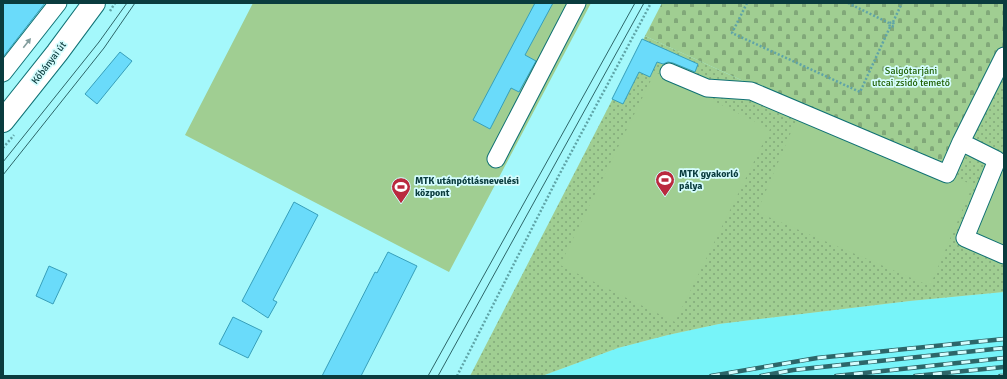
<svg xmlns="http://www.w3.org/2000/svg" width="1007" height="379" font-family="Signika,sans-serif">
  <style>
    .built { fill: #77f4f9 }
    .grass { fill: url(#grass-dots) }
    .cemetery { fill: url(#cemetery-stones) }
    .park { fill: #a0ce92 }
    .building { fill: #6adbfa; stroke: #379fba }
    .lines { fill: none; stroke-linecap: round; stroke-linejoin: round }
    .minor-casing { stroke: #107174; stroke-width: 19 }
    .major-casing { stroke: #107174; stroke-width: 24 }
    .path { stroke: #5fa4a7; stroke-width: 2.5; stroke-dasharray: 2 2; stroke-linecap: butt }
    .minor { stroke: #fff; stroke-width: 17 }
    .major { stroke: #fff; stroke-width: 22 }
    .tram { stroke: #2d6669; stroke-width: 1 }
    .rail-casing { stroke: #2d6669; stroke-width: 4.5 }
    .rail { stroke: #d5fdfe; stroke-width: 3; stroke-dasharray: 9; stroke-linecap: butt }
    .oneway { fill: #849e9e }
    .labels { text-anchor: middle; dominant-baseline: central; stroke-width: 3.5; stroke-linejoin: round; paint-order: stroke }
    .street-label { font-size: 10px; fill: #0a3c3e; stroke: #d5fdfe }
    .park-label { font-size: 10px; fill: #1f5f00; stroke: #d5fdfe }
    .poi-label { font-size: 10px; font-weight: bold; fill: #0a3c3e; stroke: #d5fdfe; text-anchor: start }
  </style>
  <defs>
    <pattern id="grass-dots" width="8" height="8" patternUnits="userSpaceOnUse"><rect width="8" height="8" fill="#a0ce92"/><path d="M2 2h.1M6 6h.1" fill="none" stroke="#81a879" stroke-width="1.8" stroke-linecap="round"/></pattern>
    <pattern id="cemetery-stones" width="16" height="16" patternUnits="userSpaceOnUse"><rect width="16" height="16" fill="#a0ce92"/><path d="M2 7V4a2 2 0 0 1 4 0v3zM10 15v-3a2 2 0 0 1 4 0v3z" fill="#81a879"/></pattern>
  </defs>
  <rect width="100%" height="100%" fill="#a4f8fb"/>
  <path class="built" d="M1004,292V376H542L618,348L668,335L719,324L910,301Z"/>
  <path class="grass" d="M645,36L946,174L1004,49V292L910,301L719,324L668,335L618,348L542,376H470Z"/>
  <path class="cemetery" d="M662,3H1004V49L947,174L645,36Z"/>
  <path class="park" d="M253,3H591L449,272L185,135Z
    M655,72L770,129L675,322L560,265Z
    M800,111L973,185L930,286L757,212Z
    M1004,143V255L965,238Z"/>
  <path class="building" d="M3,3H45L3,57Z
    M535,3H553L525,55L536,61L519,92L511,88L490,129L473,120Z
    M642,39L698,64L695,72L673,63L668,62L663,64L657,62L650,77L639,72L623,104L612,99Z
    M120,52L132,61L97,104L85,94Z
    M294,202L318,215L273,300L277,302L268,318L242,301Z
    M388,252L417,266L361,376H322L375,272L377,273Z
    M49,266L67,274L53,304L36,296Z
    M233,317L262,331L248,358L219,344Z"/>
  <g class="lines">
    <g class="minor-casing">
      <path id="minor" d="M669,72L707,88L751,91L947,174L961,142L997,160L965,238L1004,255
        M3,73L58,3
        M961,142L1004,56
        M496,159L577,3"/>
    </g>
    <g class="major-casing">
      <path id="major" d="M3,121L57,53L94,3"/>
    </g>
    <path class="path" d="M747,3L732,33L860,92L890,27L894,26L893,22L889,23L890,27
      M848,3L889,23
      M110,11L115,3
      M893,22L902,3
      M3,148L14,135
      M457,376L558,177L651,3"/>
    <use href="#minor" class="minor"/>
    <use href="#major" class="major"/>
    <path class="tram" d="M3,162L99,42L127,3
      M3,175L104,48L135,3
      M428,376L635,3
      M438,376L644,3"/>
    <g class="rail-casing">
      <path id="rail" d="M711,376L817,358L1004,339
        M761,376L793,370L1004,348
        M836,376L1004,358
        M915,376L1004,367
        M1000,376H1004"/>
    </g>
    <use href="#rail" class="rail"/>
  </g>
  <defs><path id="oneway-solid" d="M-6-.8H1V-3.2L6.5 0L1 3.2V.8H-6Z"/></defs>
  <use class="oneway" href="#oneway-solid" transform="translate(27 43) rotate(-52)"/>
  <defs>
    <g id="stadium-pin" transform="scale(1)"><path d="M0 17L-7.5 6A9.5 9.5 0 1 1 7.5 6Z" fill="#ba293e" stroke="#d5fdfe"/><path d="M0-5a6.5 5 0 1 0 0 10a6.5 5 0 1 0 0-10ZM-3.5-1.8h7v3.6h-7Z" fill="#fff"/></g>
  </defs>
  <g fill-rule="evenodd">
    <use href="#stadium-pin" x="665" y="180"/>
    <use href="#stadium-pin" x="401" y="187"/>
  </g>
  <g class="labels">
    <g class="street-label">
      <text transform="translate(49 63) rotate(-53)">Kőbányai út</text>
    </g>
    <g class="park-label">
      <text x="911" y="71">Salgótarjáni<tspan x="911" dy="12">utcai zsidó temető</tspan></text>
    </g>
    <g class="poi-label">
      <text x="679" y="174">MTK gyakorló<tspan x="679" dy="12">pálya</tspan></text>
      <text x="415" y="181">MTK utánpótlásnevelési<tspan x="415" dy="12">központ</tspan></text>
    </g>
  </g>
  <rect width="1007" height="379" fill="none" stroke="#0a3c3e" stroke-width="8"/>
</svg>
